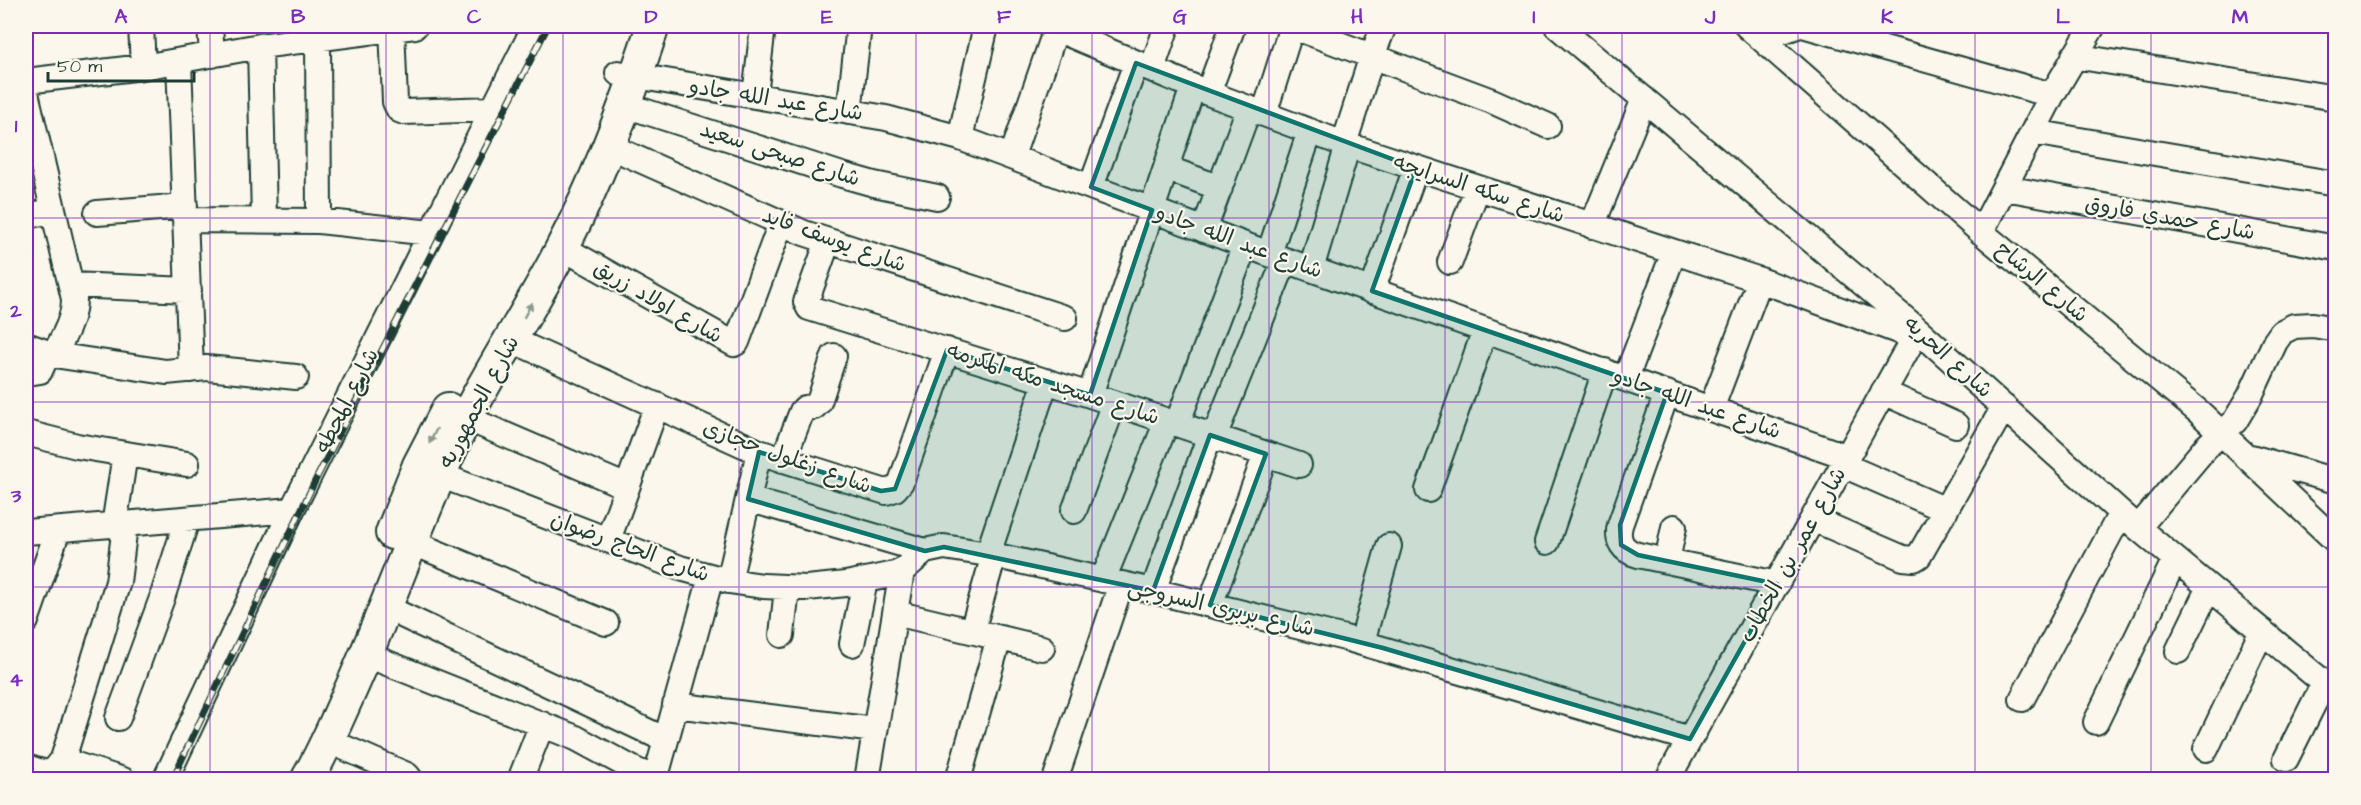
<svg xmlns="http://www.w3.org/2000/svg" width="2361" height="805" font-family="'Architects Daughter','Playpen Sans Arabic',sans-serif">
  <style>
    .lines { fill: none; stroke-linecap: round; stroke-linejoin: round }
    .minor-casing { stroke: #1f3d34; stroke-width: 28 }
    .major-casing { stroke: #1f3d34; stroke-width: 36 }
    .minor { stroke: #fbf7ec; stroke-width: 24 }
    .major { stroke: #fbf7ec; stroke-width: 32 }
    .rail-casing { stroke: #1f3d34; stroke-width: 7 }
    .rail { stroke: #fbf7ec; stroke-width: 4.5; stroke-dasharray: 14; stroke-linecap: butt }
    .oneway { fill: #8d9a90 }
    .marked { fill: #0f766e; fill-opacity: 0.2; stroke: #0f766e; stroke-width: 4.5; stroke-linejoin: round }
    .grid { fill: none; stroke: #7b2cbf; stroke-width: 1.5; stroke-opacity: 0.55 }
    .labels { text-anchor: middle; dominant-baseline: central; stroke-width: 4.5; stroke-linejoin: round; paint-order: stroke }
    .street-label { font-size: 22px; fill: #1f3d34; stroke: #fbf7ec }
    .neatline { fill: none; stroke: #7b2cbf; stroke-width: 2 }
    .grid-label { font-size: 20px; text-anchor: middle; font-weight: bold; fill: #7b2cbf }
  </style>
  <rect width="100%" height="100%" fill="#fbf7ec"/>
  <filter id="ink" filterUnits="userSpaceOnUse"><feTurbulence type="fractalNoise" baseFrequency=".0167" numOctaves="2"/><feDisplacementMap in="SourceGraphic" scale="12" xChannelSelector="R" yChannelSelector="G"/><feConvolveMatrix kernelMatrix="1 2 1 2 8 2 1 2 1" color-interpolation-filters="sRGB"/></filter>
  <g filter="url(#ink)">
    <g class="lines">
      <g class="minor-casing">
        <path id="minor" d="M141,26L143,67
          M210,26L212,55
          M392,26L395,102L399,110L404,112L493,109
          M1049,26L1208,93L1344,144L1760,280L1914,337
          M1291,26L1492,101L1548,126
          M1557,26L1918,330L2138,528L2336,693
          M1747,26L1981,232L2199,412L2336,541
          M1806,26L2052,95
          M318,38L319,221
          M1765,41L1780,32L1797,26
          M260,46L264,219
          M2074,56L2336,98
          M179,62L191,370
          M1152,69L1167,26
          M618,73L886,118L960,138L1285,260L1848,457
          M26,81L143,67L260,46L415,26
          M26,93L74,299C74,320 63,337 54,355
          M1208,93L1233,26
          M755,96L763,26
          M625,105L842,175L874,184L937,197
          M849,112L859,26
          M1264,114L1292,26
          M2033,132L2336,184
          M960,138L986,26
          M1344,144L1372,56L1384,26
          M609,146L804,233L1065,318
          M1012,156L1056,29
          M1166,168L1220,188
          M1091,187L1136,63
          M2005,188L2336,248
          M97,213L185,206
          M26,216L52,211
          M185,220L319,221L431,233
          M1592,226L1644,99
          M1204,230L1249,108
          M1981,232L2052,95L2093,26
          M828,241L806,302L809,308L1090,395L1299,465
          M563,248L734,344L737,342L781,223
          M1269,254L1310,131
          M1450,262L1477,189
          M1311,269L1348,145
          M71,285L189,290
          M1372,291L1416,168
          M512,340L759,452L886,492L895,489L901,482L947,350
          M26,345L54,355L166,372L207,368L296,377
          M26,369L34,372L40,371L48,353
          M1626,378L1674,252
          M1883,392L1956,425
          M1667,393L1620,525C1616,541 1623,551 1638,555L1777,584
          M1090,395L1193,87
          M1711,409L1760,280
          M466,418L627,487
          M1177,424L1245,245
          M26,433L77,446L187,464
          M1214,437L1285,260
          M2251,457L2336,481
          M783,460L802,411L805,408L814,407L819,402L834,356
          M1843,465L1946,510
          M440,475L680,568L729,581L763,586L807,588L846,584L895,574L902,571L925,551
          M1428,490L1485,330
          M748,499L925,551L944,547L988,554L1153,591L1345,638L1690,739
          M1074,511L1114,403
          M1813,519L1903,558L1914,559L1919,556L2004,407
          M114,526L125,454
          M2138,528L2206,447L2235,421L2250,396L2275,342L2282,332L2294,326L2313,325L2336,329
          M26,532L292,510
          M608,540L657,405
          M411,542L606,623
          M1547,542L1605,371
          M988,554L1046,381
          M1667,561L1674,527
          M1103,580L1167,421
          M729,581L759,452
          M1153,591L1210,435
          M1210,605L1266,454
          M385,607L666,740
          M895,613L1042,648
          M26,621L58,530
          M972,631L994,555
          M782,635L787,588
          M1362,642L1389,546
          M852,644L865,581
          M2178,651L2209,587
          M367,655L576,738L637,771L660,780
          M2022,699L2121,513
          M675,705L875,730
          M118,718L162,598L187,520
          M2096,722L2175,559
          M329,741L407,775L411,780
          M2206,749L2262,631
          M2286,759L2324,683
          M62,762L118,582L125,525
          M26,767C41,771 50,778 60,763L67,762L123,780
          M1056,777L1121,584
          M165,780L292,510L535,26
          M520,780L542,724
          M655,780L711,577
          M867,780L902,571
          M958,780L999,638
          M1667,780L1918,330"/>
      </g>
      <g class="major-casing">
        <path id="major" d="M392,533L419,465L448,409
          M307,780C322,754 333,729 345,702C385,616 415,525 456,438C487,373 529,313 562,248C599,177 628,101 653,26"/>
      </g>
      <use href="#minor" class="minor"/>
      <use href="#major" class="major"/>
      <g class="rail-casing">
        <path id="rail" d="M172,780L316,479L548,26"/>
      </g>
      <use href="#rail" class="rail"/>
    </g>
    <defs><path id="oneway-solid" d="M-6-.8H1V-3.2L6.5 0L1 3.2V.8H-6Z" transform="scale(1.5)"/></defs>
    <g class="oneway">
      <use href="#oneway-solid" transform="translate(528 310) rotate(-61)"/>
      <use href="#oneway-solid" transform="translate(433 436) rotate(117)"/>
    </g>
  </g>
  <path class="marked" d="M1136,63L1416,168L1372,291L1667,393L1620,525L1621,545L1638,555L1777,584L1690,739L1383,648L1210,605L1266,454L1210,435L1153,591L944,547L925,551L748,499L759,452L881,491L895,489L947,350L1090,395L1152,210L1091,187Z"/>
  <path class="grid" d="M210,26V780M386,26V780M563,26V780M739,26V780M916,26V780M1092,26V780M1269,26V780M1445,26V780M1622,26V780M1798,26V780M1975,26V780M2151,26V780M26,218H2336M26,402H2336M26,587H2336"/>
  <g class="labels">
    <g class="street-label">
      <text transform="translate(776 100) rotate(9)">شارع عبد الله جادو</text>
      <text transform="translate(780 154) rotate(18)">شارع صبحى سعيد</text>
      <text transform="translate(1479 189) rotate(18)">شارع سكه السرايجه</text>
      <text transform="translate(2170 218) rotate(10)">شارع حمدي فاروق</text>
      <text transform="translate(834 240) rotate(20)">شارع يوسف فايد</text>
      <text transform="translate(1239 242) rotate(20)">شارع عبد الله جادو</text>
      <text transform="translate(2042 282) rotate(40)">شارع الرشاح</text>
      <text transform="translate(658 302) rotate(30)">شارع اولاد زريق</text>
      <text transform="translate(1948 357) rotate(42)">شارع الحريه</text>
      <text transform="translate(1053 384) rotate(18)">شارع مسجد مكه المكرمه</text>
      <text transform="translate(347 401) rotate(-63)">شارع المحطه</text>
      <text transform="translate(479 402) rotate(-62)">شارع الجمهوريه</text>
      <text transform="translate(1697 404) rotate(19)">شارع عبد الله جادو</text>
      <text transform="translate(787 457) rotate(20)">شارع زغلول حجازى</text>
      <text transform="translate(630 547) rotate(20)">شارع الحاج رضوان</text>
      <text transform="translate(1793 555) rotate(-61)">شارع عمر بن الخطاب</text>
      <text transform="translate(1221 608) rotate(13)">شارع بربرى السروجى</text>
    </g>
  </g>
  <rect width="2361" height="805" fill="none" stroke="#fbf7ec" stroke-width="66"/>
  <path d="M48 72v9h146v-9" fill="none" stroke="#1f3d34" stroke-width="3"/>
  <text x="57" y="72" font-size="18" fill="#1f3d34" stroke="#fbf7ec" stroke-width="4.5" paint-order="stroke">50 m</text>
  <rect x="33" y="33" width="2295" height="739" class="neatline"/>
  <g class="grid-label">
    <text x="121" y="23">A</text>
    <text x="298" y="23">B</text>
    <text x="474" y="23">C</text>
    <text x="651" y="23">D</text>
    <text x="827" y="23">E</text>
    <text x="1004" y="23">F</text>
    <text x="1180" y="23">G</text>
    <text x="1357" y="23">H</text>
    <text x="1534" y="23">I</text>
    <text x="1710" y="23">J</text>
    <text x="1887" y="23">K</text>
    <text x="2063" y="23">L</text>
    <text x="2240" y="23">M</text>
    <text x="16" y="132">1</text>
    <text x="16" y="317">2</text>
    <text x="16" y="502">3</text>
    <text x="16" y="686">4</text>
  </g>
</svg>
